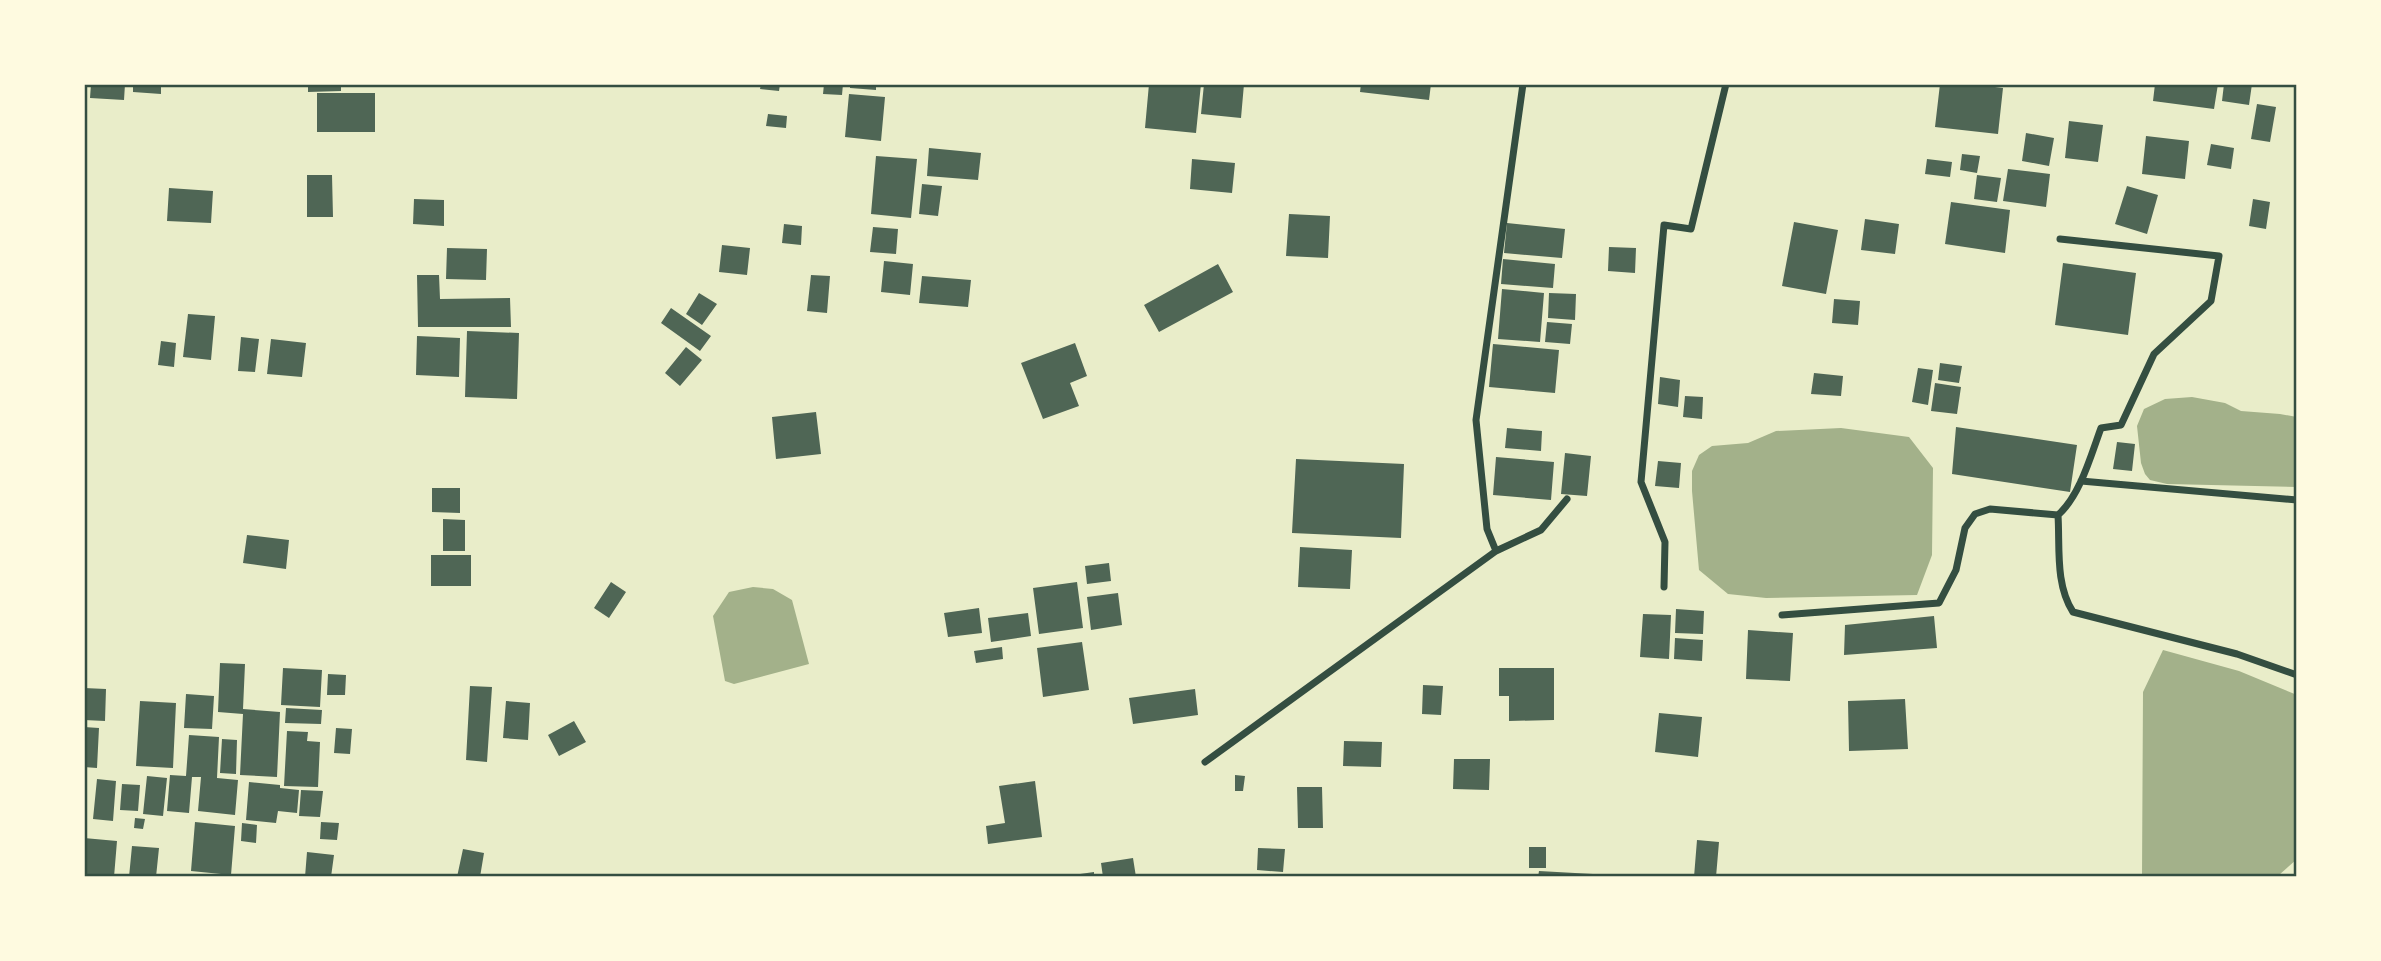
<svg xmlns="http://www.w3.org/2000/svg" width="2381" height="961" font-family="Arial,sans-serif">
  <style>
    .water { fill: #a3b18a }
    .building { fill: #4f6655 }
    .lines { fill: none; stroke-linecap: round; stroke-linejoin: round }
    .minor { stroke: #344e41; stroke-width: 7 }
    .neatline { fill: none; stroke: #344e41; stroke-width: 2.5 }
  </style>
  <rect width="100%" height="100%" fill="#e9edc9"/>
  <path class="water" d="M2192,397L2225,403L2241,411L2280,414L2297,417V487L2167,484L2150,480L2145,474L2141,463L2137,426L2144,409L2165,399Z
    M1841,428L1909,437L1933,468L1932,555L1917,595L1766,598L1728,594L1699,570L1692,491V471L1699,455L1712,446L1748,443L1776,431Z
    M753,587L773,589L792,600L809,664L734,684L725,681L713,616L729,592Z
    M2163,650L2239,671L2297,695V859L2279,875L2142,877L2143,692Z"/>
  <path class="building" d="M91,84H125L124,100L90,98Z
    M133,84H161V94L133,92Z
    M308,84H341V91L308,92Z
    M761,84H780L779,91L760,89Z
    M824,84H843L842,95L823,94Z
    M850,84H876V90L850,88Z
    M1149,84H1201L1196,133L1145,128Z
    M1204,84H1244L1241,118L1201,114Z
    M1361,84H1431L1429,100L1360,92Z
    M1940,84H1971L2003,88L1998,134L1935,127Z
    M2155,84H2218L2214,109L2153,101Z
    M2224,84H2252L2249,105L2222,101Z
    M317,93H375V132H317Z
    M849,94L885,97L881,141L845,137Z
    M2257,104L2276,107L2270,142L2251,139Z
    M768,114L787,116L786,128L766,126Z
    M2069,121L2103,125L2098,162L2065,158Z
    M2026,133L2054,138L2049,166L2022,161Z
    M2146,136L2189,141L2185,179L2142,174Z
    M2211,144L2234,148L2231,169L2207,165Z
    M929,148L981,153L978,180L927,176Z
    M1962,154L1980,156L1977,173L1960,170Z
    M876,156L917,159L911,218L871,214Z
    M1192,159L1235,163L1232,193L1190,189Z
    M1927,159L1952,162L1950,177L1925,174Z
    M2008,169L2050,174L2046,207L2003,201Z
    M307,175H332L333,217H307Z
    M1977,175L2001,178L1997,202L1974,199Z
    M922,184L942,186L938,216L919,214Z
    M2127,186L2158,195L2147,234L2115,224Z
    M169,188L213,191L211,223L167,221Z
    M414,199L444,200V226L413,224Z
    M2253,199L2270,202L2266,229L2249,226Z
    M1951,202L2010,210L2005,253L1945,244Z
    M1289,214L1330,216L1328,258L1286,256Z
    M1865,219L1899,224L1895,254L1861,250Z
    M1794,222L1838,230L1826,294L1782,286Z
    M1507,223L1565,229L1562,258L1504,253Z
    M784,224L802,226L801,245L782,243Z
    M873,227L898,229L896,254L870,252Z
    M722,245L750,248L747,275L719,272Z
    M1609,247L1636,248L1635,273L1608,271Z
    M447,248L487,249L486,280L446,279Z
    M1503,259L1555,264L1553,288L1501,284Z
    M884,261L913,264L910,295L881,292Z
    M2063,263L2136,273L2128,335L2055,325Z
    M1218,264L1233,292L1159,332L1144,305Z
    M417,275H439L440,299L510,298L511,327H418Z
    M811,275L830,276L827,313L807,311Z
    M922,276L971,280L968,307L919,303Z
    M1502,289L1544,293L1540,342L1498,339Z
    M699,293L717,304L702,325L686,314Z
    M1549,293L1576,294L1575,320L1548,318Z
    M1834,299L1860,301L1858,325L1832,323Z
    M671,308L711,336L700,351L661,323Z
    M188,314L215,316L211,360L183,357Z
    M1547,322L1572,324L1570,344L1545,342Z
    M467,331L519,333L517,399L465,397Z
    M417,336L460,338L459,377L416,375Z
    M241,337L259,339L255,372L238,371Z
    M271,339L306,343L302,377L267,374Z
    M161,341L176,343L174,367L158,365Z
    M1075,343L1087,376L1070,383L1079,406L1043,419L1021,363Z
    M1493,344L1559,350L1555,393L1489,387Z
    M686,347L702,360L680,386L665,373Z
    M1940,363L1962,366L1959,383L1938,380Z
    M1918,368L1933,370L1928,405L1912,402Z
    M1814,373L1843,376L1841,396L1811,394Z
    M1660,377L1680,380L1678,407L1658,404Z
    M1935,383L1961,387L1957,414L1931,411Z
    M1685,396L1703,397L1702,419L1683,417Z
    M816,412L821,454L776,459L772,417Z
    M1956,427L2077,445L2070,492L1952,474Z
    M1507,428L1542,431L1541,451L1505,448Z
    M2117,442L2135,444L2132,471L2113,469Z
    M1565,453L1591,456L1587,496L1561,494Z
    M1496,457L1554,462L1551,500L1493,495Z
    M1296,459L1404,464L1401,538L1292,533Z
    M1658,461L1681,463L1679,488L1655,486Z
    M432,488H460V513L432,512Z
    M443,519L465,520V551H443Z
    M247,535L289,540L286,569L243,563Z
    M1300,547L1352,550L1350,589L1298,587Z
    M431,555H471V586H431Z
    M1109,563L1111,581L1087,584L1085,566Z
    M611,582L626,592L609,618L594,608Z
    M1077,582L1083,628L1039,634L1033,588Z
    M1118,593L1122,625L1091,630L1087,597Z
    M979,608L982,633L948,637L944,613Z
    M1676,609L1704,611L1703,634L1675,633Z
    M1028,613L1031,636L991,642L988,618Z
    M1643,614L1671,615L1669,659L1640,657Z
    M1934,616L1937,648L1844,655L1845,625Z
    M1748,630L1793,633L1790,681L1746,679Z
    M1675,638L1703,640L1702,661L1674,659Z
    M1082,642L1089,690L1043,697L1037,648Z
    M1002,647L1003,659L976,663L974,651Z
    M220,663L245,664L243,709L280,712L277,777L240,775L243,714L218,712Z
    M283,668L322,670L320,707L281,705Z
    M1499,668H1554V720L1509,721V696H1499Z
    M328,674L346,675L345,695H327Z
    M1423,685L1443,686L1441,715L1422,714Z
    M470,686L492,687L487,762L466,760Z
    M84,688L106,689L105,721L84,720Z
    M1195,689L1198,715L1133,724L1129,698Z
    M186,694L214,696L212,729L184,728Z
    M1905,699L1908,749L1849,751L1848,701Z
    M140,701L176,703L173,768L136,766Z
    M506,701L530,703L528,740L503,738Z
    M286,708L322,710L321,724L285,723Z
    M1659,713L1702,717L1698,757L1655,752Z
    M574,721L586,742L559,756L548,735Z
    M84,727L99,728L97,768L84,767Z
    M336,728L352,729L350,754L334,753Z
    M287,731L308,732L307,741L320,742L318,787L284,786Z
    M189,735L219,737L217,778L238,780L235,815L198,811L201,777H192L189,813L167,811L170,775L186,776Z
    M222,739L237,740L236,774L220,773Z
    M1344,741L1382,742L1381,767L1343,766Z
    M1454,759H1490L1489,790L1453,789Z
    M1235,775L1245,776L1243,791H1235Z
    M147,776L167,778L163,816L143,814Z
    M97,779L116,781L113,821L93,819Z
    M1035,781L1042,837L988,844L986,826L1005,823L999,786Z
    M249,782L280,785V788L299,790L297,813L278,811L276,823L246,820Z
    M122,784L140,785L138,811L120,810Z
    M1297,787H1322L1323,828H1298Z
    M301,790L323,791L320,817L299,816Z
    M135,818L145,819L143,829L134,828Z
    M195,822L235,826L231,875L191,871Z
    M321,822L339,823L337,840L320,839Z
    M242,823L257,825L256,843L241,841Z
    M84,838L117,841L114,877H84Z
    M1697,840L1719,842L1716,877H1694Z
    M132,846L159,848L156,877H129Z
    M1529,847H1546V868H1529Z
    M1258,848L1285,849L1283,872L1257,870Z
    M463,849L484,853L480,877H457Z
    M307,852L334,855L331,877H305Z
    M1133,858L1136,877H1103L1101,863Z
    M1539,871L1611,875V877H1538Z
    M1094,872V877H1073V875Z"/>
  <g class="lines">
    <path class="minor" d="M2081,481L2297,500
      M2058,515C2080,496 2091,455 2101,428L2121,425L2154,354L2211,301L2219,256L2060,239
      M1496,551L1487,529L1476,420L1523,84
      M1664,587L1665,542L1641,482L1664,225L1691,229L1726,84
      M1782,615L1939,603L1956,570L1965,528L1975,514L1990,509L2058,515C2060,547 2055,584 2073,612L2237,654L2297,675
      M1205,762L1496,551L1541,530L1567,499"/>
  </g>
  <rect width="2381" height="961" fill="none" stroke="#fefae0" stroke-width="172"/>
  <rect x="86" y="86" width="2209" height="789" class="neatline"/>
</svg>
